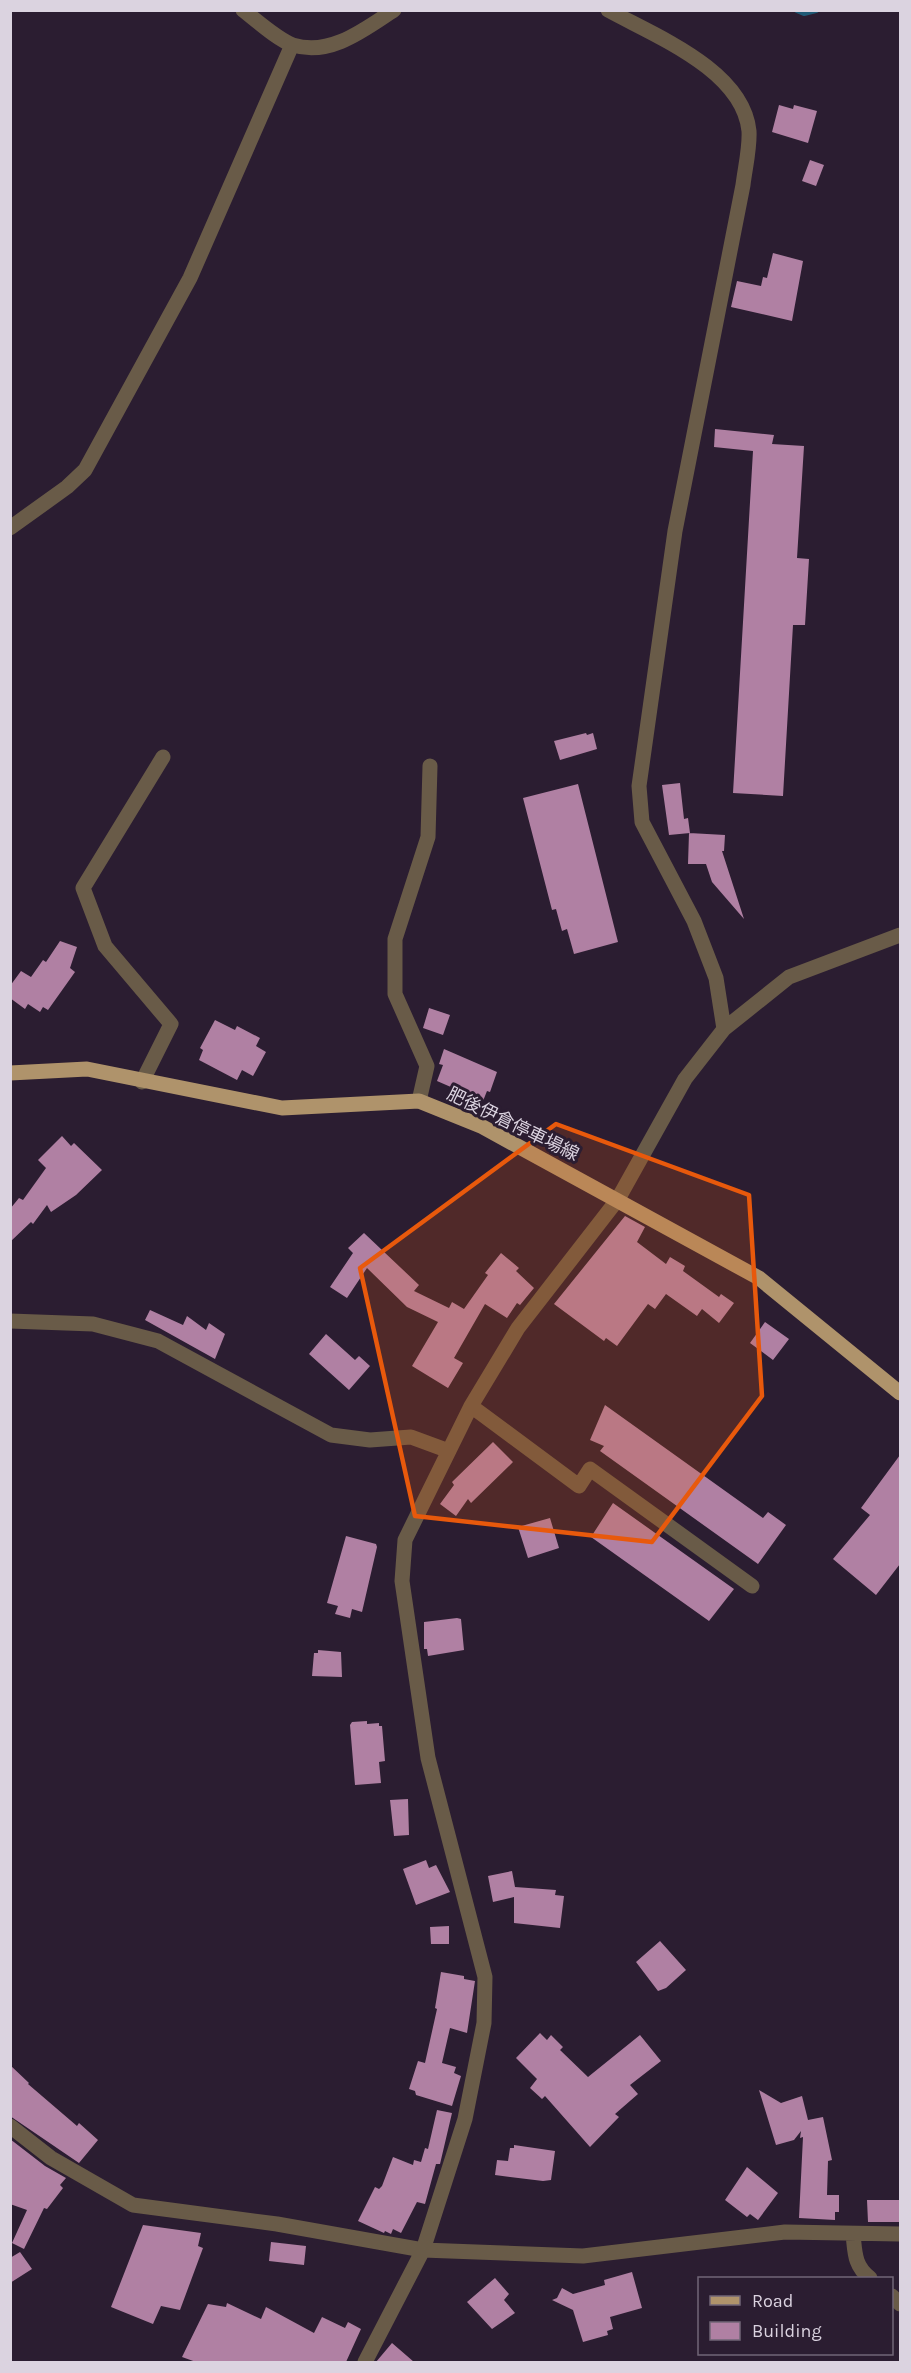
<svg xmlns="http://www.w3.org/2000/svg" width="911" height="2373" font-family="Karla,'Noto Sans JP',sans-serif">
  <style>
    .lines { fill: none; stroke-linecap: round; stroke-linejoin: round }
    .stream { stroke: #1f5a76; stroke-width: 6 }
    .building { fill: #b080a3 }
    .minor { stroke: #695b48; stroke-width: 15 }
    .major { stroke: #af936b; stroke-width: 15 }
    .marked { fill: #e8590c; fill-opacity: 0.2; stroke: #e8590c; stroke-width: 4.5; stroke-linejoin: round }
    .labels { text-anchor: middle; dominant-baseline: central; stroke-width: 6; stroke-linejoin: round; paint-order: stroke }
    .street-label { font-size: 18px; fill: #dbd3e0; stroke: #2b1d31 }
  </style>
  <rect width="100%" height="100%" fill="#2b1d31"/>
  <g class="lines">
    <path class="stream" d="M797,10L804,13L816,10"/>
  </g>
  <path class="building" d="M779,105L793,109L794,105L817,111L808,143L772,132Z
    M810,160L824,165L816,186L802,181Z
    M773,253L803,261L792,321L731,307L737,281L761,286L763,277L767,278Z
    M715,429L774,435L772,444L804,446L797,558L809,559L805,625H793L783,796L733,793L753,451L714,447Z
    M586,733L587,735L593,733L597,749L560,760L554,741Z
    M680,783L684,819L688,818L690,833L669,835L662,785Z
    M578,784L618,942L574,954L567,929L562,931L556,909L552,910L523,798Z
    M689,833L725,835L724,851H722L744,919L712,882L706,864H688Z
    M60,941L77,947L70,968L75,972L48,1010L43,1007L40,1012L28,1004L25,1009L10,998V986L21,971L31,977L43,960L46,962Z
    M429,1008L450,1015L443,1035L423,1028Z
    M215,1020L235,1030L237,1026L260,1038L256,1046L266,1052L253,1076L242,1070L237,1080L199,1060L203,1050L200,1048Z
    M444,1049L497,1072L490,1092L487,1091L483,1101L437,1081L443,1065L439,1064Z
    M62,1136L71,1146L74,1143L102,1170L76,1195L51,1212L47,1205L33,1224L31,1222L10,1242V1209L19,1198L23,1200L46,1168L38,1160Z
    M625,1216L645,1227L637,1242L666,1264L670,1257L685,1266L683,1271L719,1297L721,1294L734,1303L719,1323L702,1309L697,1316L666,1294L655,1309L648,1304L617,1346L606,1338L604,1341L554,1304Z
    M364,1233L419,1285L414,1291L449,1308L452,1302L464,1309L488,1275L485,1273L501,1253L519,1268L516,1271L534,1288L520,1305L517,1303L507,1318L485,1304L454,1358L463,1363L448,1388L412,1366L438,1322L407,1307L367,1268L347,1298L330,1287L353,1253L348,1248Z
    M150,1310L183,1325L187,1316L206,1330L209,1323L225,1334L215,1359L145,1320Z
    M765,1322L789,1339L773,1360L750,1343Z
    M326,1334L355,1360L359,1356L370,1366L349,1390L309,1354Z
    M605,1405L763,1518L768,1512L786,1525L758,1564L600,1451L604,1446L590,1440Z
    M493,1442L513,1462L471,1503L468,1499L456,1516L440,1504L454,1485L452,1482Z
    M900,1455V1564L876,1595L833,1559L870,1515L861,1508Z
    M613,1503L734,1589L709,1621L591,1537Z
    M550,1518L559,1548L528,1558L518,1527Z
    M346,1536L376,1544L377,1547L362,1612L352,1609L350,1618L335,1614L338,1606L327,1603Z
    M457,1618L461,1619L464,1650L428,1656L427,1649H424V1622Z
    M318,1650L341,1652L342,1677L312,1676L314,1653H318Z
    M367,1721V1724L379,1723V1726H382L385,1761L379,1762L381,1783L355,1785L350,1725L352,1722Z
    M408,1799L409,1835L394,1836L390,1800Z
    M426,1860L429,1868L436,1865L450,1892L416,1905L403,1869Z
    M512,1871L515,1887L556,1890L555,1895L564,1896L560,1928L514,1923V1897L493,1902L488,1876Z
    M449,1926V1944H431L430,1927Z
    M660,1941L686,1970L666,1988L658,1991L636,1962Z
    M441,1972L464,1976V1979L475,1981L467,2033L450,2028L442,2063L456,2067L454,2073L461,2076L452,2106L416,2095L415,2091L409,2089L418,2061L425,2063L437,2009L435,2008Z
    M540,2033L547,2040L551,2035L563,2047L560,2050L588,2077L640,2035L661,2061L630,2085L638,2094L615,2114L619,2117L590,2147L545,2096L542,2099L530,2088L537,2079L516,2058Z
    M10,2065L29,2083L28,2084L77,2126L79,2123L98,2140L79,2163L10,2116Z
    M759,2090L781,2103L802,2096L808,2120L823,2117L832,2160L828,2161L827,2195H839V2212H835V2220L799,2218L803,2137L800,2138L801,2131L794,2140L776,2145Z
    M437,2110L452,2113L440,2164H436L425,2204L417,2202L401,2233L393,2229L391,2234L385,2231L384,2233L358,2221L375,2187L379,2189L382,2186L393,2157L413,2165L414,2160L421,2162L425,2148L428,2149Z
    M10,2139L45,2166L66,2178L60,2185L63,2188L47,2209L44,2208L24,2249L12,2243L27,2210L10,2204Z
    M514,2145L555,2151L551,2180L543,2181L495,2175L497,2160L508,2161L510,2148H514Z
    M747,2167L778,2193L758,2220L750,2214L747,2217L725,2200Z
    M867,2200H900V2222H868Z
    M143,2225L201,2233L198,2246L203,2248L180,2310L161,2306L153,2324L111,2307Z
    M271,2242L306,2246L304,2265L269,2261Z
    M20,2252L32,2269L10,2283V2258Z
    M632,2272L642,2308L610,2317L613,2329L607,2331L608,2335L583,2342L573,2310L552,2300L557,2298L562,2288L573,2294L605,2285L604,2280Z
    M495,2278L509,2294L504,2300L515,2313L492,2329L467,2302Z
    M227,2303L261,2319L266,2307L314,2333L322,2317L345,2328L348,2322L361,2329L346,2362H196L182,2357L208,2304L226,2307Z
    M392,2343L414,2362H376Z"/>
  <g class="lines">
    <path class="minor" d="M243,10C256,20 278,40 293,45C330,57 365,29 394,10
      M608,10C655,36 743,70 749,131C750,148 745,168 743,185L675,531L639,786L642,822L694,921L716,978L724,1029
      M10,528L67,487L85,470L190,278L292,45
      M142,1082L171,1024L105,946L83,888L163,757
      M419,1101L427,1066L395,994V939L428,837L430,766
      M10,1321L93,1324L158,1341L331,1435L370,1440L411,1437L449,1451
      M471,1406L579,1486L590,1469L752,1586
      M10,2126L51,2158L133,2205L277,2224L423,2250L583,2256L785,2232L900,2234
      M853,2234C855,2252 854,2266 870,2278
      M892,2296L900,2304
      M365,2362L423,2250L465,2119L484,2023L485,1977L428,1758L402,1581L405,1540L471,1406L518,1328L618,1199L685,1079L724,1029L789,977L900,935"/>
    <path class="major" d="M10,1073L87,1069L282,1108L419,1101L481,1126L759,1278L900,1393"/>
  </g>
  <path class="marked" d="M556,1124L749,1195L762,1396L652,1542L415,1516L360,1268Z"/>
  <g class="labels">
    <g class="street-label">
      <text transform="translate(513 1124) rotate(26)">肥後伊倉停車場線</text>
    </g>
  </g>
  <rect width="911" height="2373" fill="none" stroke="#dbd3e0" stroke-width="24"/>
  <rect x="698" y="2277" width="195" height="78" fill="#2b1d31" stroke="#716677" stroke-width="1.5"/>
  <rect x="710" y="2296" width="30" height="9" fill="#af936b" stroke="#716677" stroke-width="1.5"/>
  <text x="752" y="2307" font-size="18" fill="#dbd3e0">Road</text>
  <rect x="710" y="2322" width="30" height="18" fill="#b080a3" stroke="#716677" stroke-width="1.5"/>
  <text x="752" y="2337" font-size="18" fill="#dbd3e0">Building</text>
</svg>
